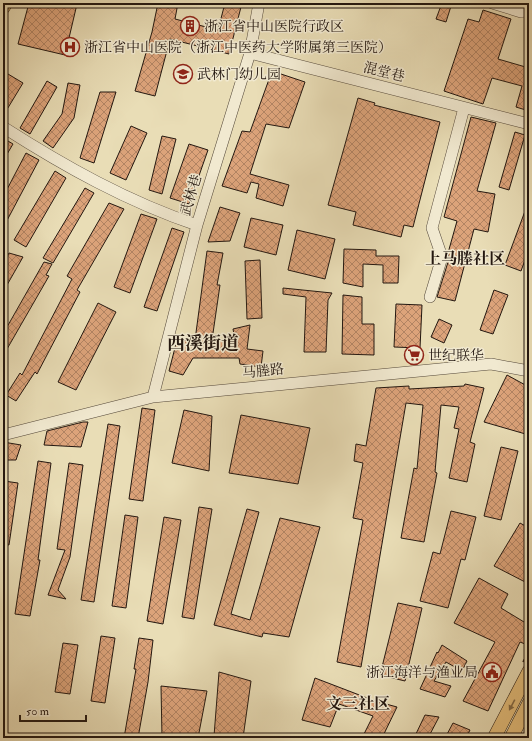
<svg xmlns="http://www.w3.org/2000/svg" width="532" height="741" font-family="'IM FELL Double Pica','Noto Serif SC',serif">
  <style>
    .building { fill: url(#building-cross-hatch); stroke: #231710 }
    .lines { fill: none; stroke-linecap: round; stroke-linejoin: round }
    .minor-casing { stroke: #54483a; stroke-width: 12 }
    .major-casing { stroke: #231710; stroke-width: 14 }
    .path { stroke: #231710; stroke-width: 1.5; stroke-dasharray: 3 2; stroke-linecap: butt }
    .minor { stroke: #f1e9d0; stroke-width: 11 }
    .major { stroke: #e4be7b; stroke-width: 13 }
    .oneway { fill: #846a46 }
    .labels { text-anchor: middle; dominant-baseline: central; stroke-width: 3; stroke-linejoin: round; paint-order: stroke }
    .poi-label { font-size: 14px; fill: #231710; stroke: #f1e9d0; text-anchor: start }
    .street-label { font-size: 14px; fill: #231710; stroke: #f1e9d0 }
    .quarter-label { font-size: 16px; font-weight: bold; fill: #231710; stroke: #f1e9d0 }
    .district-label { font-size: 18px; font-weight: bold; fill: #231710; stroke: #f1e9d0 }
  </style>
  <defs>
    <pattern id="building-cross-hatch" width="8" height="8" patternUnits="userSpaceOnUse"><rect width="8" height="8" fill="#dca37a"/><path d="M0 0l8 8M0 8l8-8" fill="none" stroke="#b28463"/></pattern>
  </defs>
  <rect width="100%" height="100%" fill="#e9ddb6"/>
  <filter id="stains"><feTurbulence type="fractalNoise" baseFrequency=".005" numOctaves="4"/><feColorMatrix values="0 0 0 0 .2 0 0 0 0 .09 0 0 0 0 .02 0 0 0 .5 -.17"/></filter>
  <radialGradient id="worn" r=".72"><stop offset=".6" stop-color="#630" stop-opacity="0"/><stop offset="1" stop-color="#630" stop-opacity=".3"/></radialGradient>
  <path class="building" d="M29,3L77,4L65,55L18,44Z
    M158,3H178L175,19L218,30L225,3H242L229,54L170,39L155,96L135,91L152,32Z
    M442,3H452L446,22L436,19Z
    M483,10L511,19L498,59L529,68V111L516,107L522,86L492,78L483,104L444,91L468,19L479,22Z
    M3,71L23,83L3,116Z
    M272,71L305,82L289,128L266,124L250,174L289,185L283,206L256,198L259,184L251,182L247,193L222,186L242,131L250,132Z
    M47,81L57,87L30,134L20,128Z
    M68,83L80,85L74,118L53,148L43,141L62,114Z
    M100,92H116L94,163L80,158Z
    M358,98L375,103L374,105L440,122L413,227L404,225L401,237L353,225L356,212L328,205Z
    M471,117L496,123L477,191L495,194L488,232L474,229L455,301L437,297L449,259L448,253L457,221L444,217Z
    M131,126L147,133L126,180L110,173Z
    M515,132L525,135L509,190L499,187Z
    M162,136L176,139L162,194L149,190Z
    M3,138L13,144L3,161Z
    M189,144L208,150L189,204L170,198Z
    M26,153L39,160L3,228V197Z
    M55,171L66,178L26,247L14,240Z
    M85,188L94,193L53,263L43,258Z
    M109,203L124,209L77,290L80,292L37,374L35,372L16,401L6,395L20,373L22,375L72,279L67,276Z
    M528,203L529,249L521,271L505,265Z
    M220,207L240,213L238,218L230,241L208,242Z
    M141,214L157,219L130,293L114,287Z
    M251,218L283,225L276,255L244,247Z
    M172,228L184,232L157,311L144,307Z
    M297,230L335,239L325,279L288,270Z
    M344,249L376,250V256H399L398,283H383V265L363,264V287L343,283Z
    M207,251L223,253L217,285H220L212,340H235L233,329L250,325L247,349L263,351L261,367L240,364L239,358H193L183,375L169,371L177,340H195Z
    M9,253L23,257L3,292V264Z
    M260,260L262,318L247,319L245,261Z
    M44,262L52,264L46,275L49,276L3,356V334Z
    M283,288L332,293L328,300L326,352H304L306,297L283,294Z
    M494,290L508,295L493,334L480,330Z
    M343,295L362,297V324H374V355L342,354Z
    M98,303L116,312L76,390L58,382Z
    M396,304L422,305L420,348L394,347Z
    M439,319L452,325L444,343L431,337Z
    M507,375L529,387V435L484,422Z
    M465,384L484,388L470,442L475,444L467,482L449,478L459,429L454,428L459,407L441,405L435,472L437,473L424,542L401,538L414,468L417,469L423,405L406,403L361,667L337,662L363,520L353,518L363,463L354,461L356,444L366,446L376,388L409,386V389L464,386Z
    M142,408L155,410L143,501L129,499Z
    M184,410L212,416L209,471L172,463Z
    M241,415L310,428L298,484L229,473Z
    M83,422H88L81,447L44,445L47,431Z
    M108,424L120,426L94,602L81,600Z
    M3,442L21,445L16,460H3Z
    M501,447L518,451L501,520L484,516Z
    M38,461L51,463L38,560H40L30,616L15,614Z
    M69,463L83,465L70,557L58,590L66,599L48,595L65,550L57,549Z
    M4,481L18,483L9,545L3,544Z
    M199,507L212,509L194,619L182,617Z
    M247,509L259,512L231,614L250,620L280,518L320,527L289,637L263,633L262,637L214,625Z
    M451,511L476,517L465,560L461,559L448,608L420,601L433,552L440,554Z
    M125,515L138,517L126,608L112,606Z
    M164,517L181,520L163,624L147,621Z
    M520,523L529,528V584L494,566Z
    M479,578L508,594L501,608L529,625V637L525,644L520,642L488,711L463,701L495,642L454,623Z
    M398,603L422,608L405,681L380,675Z
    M101,636L115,638L105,703L91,701Z
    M139,638L153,640L148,682L138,738H124L136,669H134Z
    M63,643L78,645L70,694L55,692Z
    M442,645L467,661L462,671L446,662L434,681L451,686L445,697L420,689L437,652L438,653Z
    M219,672L251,681L243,738L214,736Z
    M315,678L375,701L397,707L382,738H362L373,716L339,704L330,727L302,720Z
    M161,686L207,691L198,738H162Z
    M425,715L439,717L428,738H414Z
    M453,723L470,730L466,738H445Z"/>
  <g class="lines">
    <g class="minor-casing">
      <path id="minor" d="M492,3L521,12L524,3
        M250,53L529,124
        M3,127C64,166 128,202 197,225
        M430,297L442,257L432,228L464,108
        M153,397L197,225L250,53L259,3
        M3,435L153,397L491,364L529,371"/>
    </g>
    <g class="major-casing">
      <path id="major" d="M3,8L6,3
        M494,738L529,671
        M511,738L529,703"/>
    </g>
    <path class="path" d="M523,662L529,649"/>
    <use href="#minor" class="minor"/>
    <use href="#major" class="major"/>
  </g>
  <defs><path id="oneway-solid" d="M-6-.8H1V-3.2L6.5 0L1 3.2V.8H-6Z"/></defs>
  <use class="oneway" href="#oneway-solid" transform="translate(512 705) rotate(118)"/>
  <defs>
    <g id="building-ring" transform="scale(1)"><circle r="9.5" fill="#f1e9d0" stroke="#8f2418" stroke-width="1.5"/><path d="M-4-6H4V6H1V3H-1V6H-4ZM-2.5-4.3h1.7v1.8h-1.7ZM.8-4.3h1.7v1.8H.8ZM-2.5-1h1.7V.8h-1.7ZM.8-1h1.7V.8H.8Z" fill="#8f2418"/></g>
    <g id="hospital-ring" transform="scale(1)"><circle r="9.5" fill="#f1e9d0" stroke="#8f2418" stroke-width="1.5"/><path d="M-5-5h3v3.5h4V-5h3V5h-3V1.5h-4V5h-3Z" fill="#8f2418"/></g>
    <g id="school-ring" transform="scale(1)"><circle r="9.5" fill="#f1e9d0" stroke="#8f2418" stroke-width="1.5"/><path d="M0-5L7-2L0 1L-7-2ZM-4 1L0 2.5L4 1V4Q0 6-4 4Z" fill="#8f2418"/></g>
    <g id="supermarket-ring" transform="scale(1)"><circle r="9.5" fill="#f1e9d0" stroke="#8f2418" stroke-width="1.5"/><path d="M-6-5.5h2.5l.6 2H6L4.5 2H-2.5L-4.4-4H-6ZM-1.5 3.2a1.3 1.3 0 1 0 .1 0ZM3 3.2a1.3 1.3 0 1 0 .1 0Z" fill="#8f2418"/></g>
    <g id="civic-ring" transform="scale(1)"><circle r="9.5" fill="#f1e9d0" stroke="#8f2418" stroke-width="1.5"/><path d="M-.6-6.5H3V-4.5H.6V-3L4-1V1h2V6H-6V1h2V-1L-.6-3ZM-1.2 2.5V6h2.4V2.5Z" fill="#8f2418"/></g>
  </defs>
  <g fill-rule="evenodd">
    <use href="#building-ring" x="190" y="26"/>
    <use href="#hospital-ring" x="70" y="47"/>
    <use href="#school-ring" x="183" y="74"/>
    <use href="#supermarket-ring" x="414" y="355"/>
    <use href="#civic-ring" x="492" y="672"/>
  </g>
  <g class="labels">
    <g class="poi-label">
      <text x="204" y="26">浙江省中山医院行政区</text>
      <text x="84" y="47">浙江省中山医院（浙江中医药大学附属第三医院）</text>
      <text x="197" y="74">武林门幼儿园</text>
      <text x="428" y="355">世纪联华</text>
      <text x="478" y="672" text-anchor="end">浙江海洋与渔业局</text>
    </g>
    <g class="street-label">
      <text transform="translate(384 72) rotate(14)">混堂巷</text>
      <text transform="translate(191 195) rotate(-73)">武林巷</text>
      <text transform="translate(263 371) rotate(-6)">马塍路</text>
    </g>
    <g class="quarter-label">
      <text x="465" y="259">上马塍社区</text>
      <text x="358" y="704">文三社区</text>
    </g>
    <g class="district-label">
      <text x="203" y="343">西溪街道</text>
    </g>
  </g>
  <rect width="532" height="741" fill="none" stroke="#e9ddb6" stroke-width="16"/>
  <rect x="4" y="4" width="524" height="733" fill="none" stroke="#231710" stroke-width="2"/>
  <rect x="8" y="8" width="516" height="725" fill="none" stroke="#231710"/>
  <path d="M20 715v6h66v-6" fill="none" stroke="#231710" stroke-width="2"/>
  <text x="26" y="715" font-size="12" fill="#231710" stroke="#f1e9d0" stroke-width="3" paint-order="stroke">50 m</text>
  <rect width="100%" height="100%" filter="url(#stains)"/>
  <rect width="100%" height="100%" fill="url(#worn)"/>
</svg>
